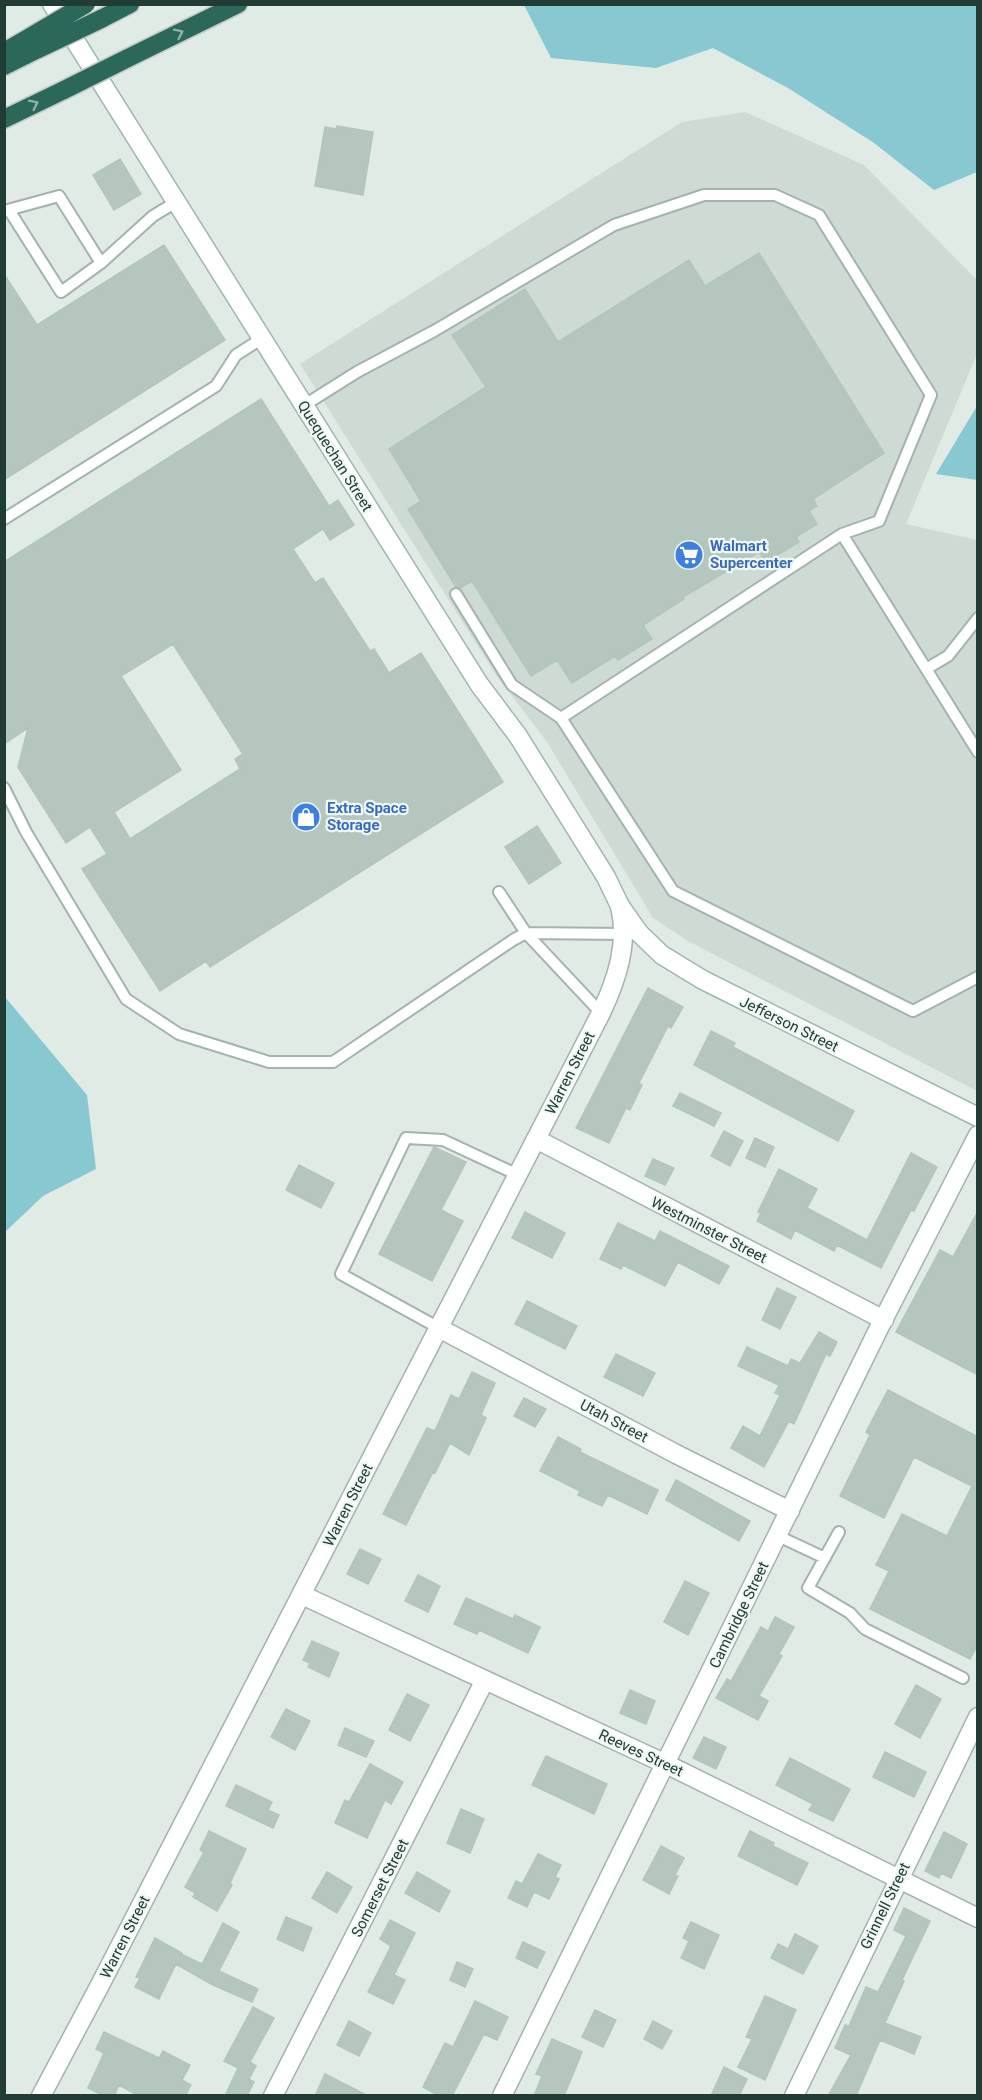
<svg xmlns="http://www.w3.org/2000/svg" width="982" height="2100" font-family="Roboto,sans-serif">
  <style>
    .built { fill: #cedbd5 }
    .water { fill: #87c8d1 }
    .building { fill: #b5c6bf; stroke: #b2c5bd; stroke-width: 1.5; fill-rule: evenodd }
    .lines { fill: none; stroke-linecap: round; stroke-linejoin: round }
    .service-casing { stroke: #a3b3ad; stroke-width: 14 }
    .minor-casing { stroke: #a3b3ad; stroke-width: 21 }
    .tertiary-casing { stroke: #a3b3ad; stroke-width: 21 }
    .secondary-casing { stroke: #9eb7ae; stroke-width: 21 }
    .motorway-casing { stroke: #c1c8c6; stroke-width: 21 }
    .service { stroke: #fff; stroke-width: 10 }
    .minor { stroke: #fff; stroke-width: 18 }
    .tertiary { stroke: #fff; stroke-width: 18 }
    .secondary { stroke: #fff; stroke-width: 18 }
    .motorway { stroke: #2c685a; stroke-width: 18 }
    .motorway-bridge-casing { stroke: #c1c8c6; stroke-width: 21; stroke-linecap: butt }
    .motorway-bridge { stroke: #2c685a; stroke-width: 18 }
    .oneway { stroke: #8eb0a7 }
    .labels { text-anchor: middle; dominant-baseline: central; stroke-width: 4.5; stroke-linejoin: round; paint-order: stroke }
    .street-label { font-size: 15px; fill: #203c34; stroke: #f0f8f4 }
    .shop-label { font-size: 15px; font-weight: bold; fill: #366cbe; stroke: #f0f8f4; text-anchor: start }
  </style>
  <rect width="100%" height="100%" fill="#e0ebe6"/>
  <path class="built" d="M745,112L864,165L977,280V354L906,524L977,540V1091L688,941L653,918L547,742L496,675L300,364L682,122Z"/>
  <path class="water" d="M524,5H977V172L934,190L874,143L788,88L713,48L656,68L551,58Z
    M977,406V480L936,474Z
    M5,997L87,1095L96,1169L43,1196L5,1232Z"/>
  <path class="building" d="M337,126L373,132L363,195L315,186L325,127L336,129Z
    M120,159L141,194L114,210L93,175Z
    M164,245L225,340L4,480V274L37,325Z
    M759,253L884,453L813,499L817,506L809,511L817,524L796,537L799,542L766,562L759,552L683,597L684,599L643,625L652,639L618,660L615,656L572,683L557,660L531,676L472,581L461,588L456,587L408,509L421,501L389,449L486,387L452,335L525,289L558,342L689,260L705,286Z
    M261,399L329,506L338,500L354,525L330,540L323,529L293,549L315,583L323,578L370,651L374,649L389,673L421,653L503,782L210,967L206,961L160,991L82,869L107,854L90,827L66,843L18,767L28,728L4,744V562ZM173,644L243,754L235,759L240,769L130,839L114,812L181,770L121,676Z
    M537,826L561,863L529,884L505,847Z
    M648,988L683,1007L671,1028L668,1026L639,1083L642,1085L630,1110L626,1108L609,1143L576,1128Z
    M711,1031L735,1043L733,1047L854,1111L838,1141L694,1065Z
    M680,1093L721,1113L714,1126L673,1106Z
    M724,1131L743,1141L730,1166L711,1156Z
    M755,1138L774,1147L765,1167L746,1158Z
    M434,1147L466,1162L441,1210L463,1221L432,1281L379,1254Z
    M911,1153L937,1167L914,1211L911,1210L881,1268L837,1245L834,1251L795,1230L791,1239L757,1221L761,1213L758,1212L779,1169L817,1189L807,1208L867,1240Z
    M653,1159L674,1168L665,1185L645,1176Z
    M299,1165L334,1183L321,1208L286,1190Z
    M978,1211V1375L896,1332L940,1250L953,1257Z
    M525,1212L565,1233L552,1258L512,1238Z
    M618,1223L655,1241L660,1231L729,1266L719,1284L678,1262L665,1286L623,1265L621,1269L600,1259Z
    M777,1288L796,1297L780,1329L762,1320Z
    M527,1301L577,1326L565,1349L515,1324Z
    M819,1332L837,1342L830,1356L826,1354L794,1424L789,1421L764,1467L731,1448L743,1426L760,1436L780,1395L775,1393L779,1385L738,1366L747,1347L788,1366L791,1359L800,1363Z
    M616,1354L655,1373L643,1396L604,1377Z
    M472,1372L495,1383L481,1415L486,1418L469,1455L450,1443L435,1473L433,1472L406,1525L383,1514L427,1428L435,1431L451,1395L459,1399Z
    M888,1390L978,1437V1644L970,1659L870,1609L889,1571L876,1565L902,1514L947,1536L972,1486L914,1457L884,1518L840,1496L870,1435L866,1432Z
    M524,1398L546,1409L535,1427L514,1416Z
    M558,1437L581,1449L580,1452L658,1490L647,1514L608,1495L602,1506L578,1495L580,1491L540,1471Z
    M676,1480L750,1521L739,1541L666,1500Z
    M360,1549L381,1559L368,1584L347,1574Z
    M418,1575L440,1586L428,1612L405,1601Z
    M685,1581L709,1593L688,1635L664,1622Z
    M466,1598L513,1619L515,1615L540,1627L528,1653L479,1630L477,1634L454,1624Z
    M775,1617L794,1627L779,1654L782,1656L759,1696L768,1701L758,1720L716,1698L727,1679L731,1681L761,1627L768,1631Z
    M312,1641L339,1653L329,1677L308,1667L310,1663L303,1660Z
    M916,1685L941,1699L920,1738L895,1724Z
    M630,1690L655,1701L646,1724L620,1713Z
    M407,1694L429,1705L410,1741L389,1730Z
    M286,1709L310,1721L295,1750L271,1737Z
    M345,1728L374,1741L366,1757L338,1745Z
    M704,1737L726,1747L716,1769L693,1758Z
    M885,1752L926,1772L914,1797L873,1777Z
    M546,1756L607,1784L594,1814L532,1785Z
    M790,1758L850,1789L833,1821L809,1810L813,1804L776,1785Z
    M370,1764L403,1782L391,1804L385,1800L367,1838L335,1823L345,1800L349,1802Z
    M236,1785L272,1802L268,1810L279,1815L273,1828L226,1806Z
    M461,1809L484,1819L470,1853L447,1843Z
    M209,1831L246,1849L230,1883L232,1885L217,1911L193,1897L195,1893L185,1887L204,1852L200,1850Z
    M750,1831L774,1843L773,1846L808,1863L797,1885L738,1856Z
    M944,1832L967,1844L951,1878L941,1873L939,1878L925,1871Z
    M661,1846L684,1858L675,1875L678,1876L669,1894L643,1880Z
    M538,1854L561,1865L555,1877L559,1879L549,1899L534,1892L527,1907L508,1898L516,1881L522,1884Z
    M327,1872L352,1887L337,1913L312,1898Z
    M417,1872L450,1891L439,1912L405,1893Z
    M904,1908L930,1921L902,1980L904,1981L885,2023L921,2037L914,2054L880,2040L856,2096H828L851,2055L835,2048L845,2025L849,2026L866,1987L878,1992L906,1936L894,1930Z
    M286,1917L312,1928L303,1951L277,1939Z
    M390,1920L415,1933L394,1975L405,1980L393,2004L368,1992L390,1948V1945L380,1939Z
    M691,1922L719,1935L704,1969L681,1958L689,1941L683,1938Z
    M223,1923L239,1932L219,1971L258,1989L252,2002L213,1985L176,1964L159,1999L135,1987L140,1978L136,1977L155,1938L182,1953L180,1957L181,1954L202,1964Z
    M795,1934L818,1946L803,1974L771,1958L778,1944L788,1949Z
    M523,1942L545,1952L537,1968L516,1958Z
    M457,1962L473,1969L465,1987L450,1980Z
    M765,1996L796,2010L765,2080L738,2067L752,2039L746,2037Z
    M475,2001L508,2017L497,2040L484,2034L452,2096H439L423,2087L445,2043L453,2047Z
    M253,2007L274,2018L250,2062L256,2066L249,2079L254,2082L247,2096H225L238,2068L224,2061Z
    M595,2010L616,2020L603,2047L582,2037Z
    M349,2021L371,2033L359,2056L337,2045Z
    M653,2021L672,2031L662,2049L644,2039Z
    M104,2032L159,2058L163,2051L190,2065L182,2080L191,2085L185,2096H139L119,2085L114,2096H104L88,2088L104,2053L96,2049Z
    M552,2039L582,2052L564,2096H534L542,2076L536,2074Z
    M724,2067L747,2079L739,2096H711Z
    M325,2074L368,2096H315Z"/>
  <g class="lines">
    <g class="service-casing">
      <path id="service" d="M9,210L61,292L101,263
        M4,211L59,196L101,263L153,216L176,202
        M303,406L357,372L434,331L614,225L704,195H775L819,215L931,395L879,521L842,534
        M4,519L216,386L236,355L261,339
        M456,594L512,685L561,718
        M926,669L948,656L978,618
        M978,752L842,534L561,718L673,891L913,1011L978,977
        M4,788L26,832L126,999L179,1034L269,1062H333L513,940L526,933L499,892
        M601,1013L526,933L624,934
        M439,1328L341,1274L406,1138L443,1140L518,1175
        M839,1532L808,1588L850,1613L865,1629L963,1678
        M778,1536L825,1558"/>
    </g>
    <g class="minor-casing">
      <path id="minor" d="M536,1139L884,1320
        M439,1328L676,1454L790,1511
        M302,1595L666,1764L978,1918
        M273,2096L485,1680
        M502,2096L880,1326L978,1135
        M794,2096L978,1717"/>
    </g>
    <g class="tertiary-casing">
      <path id="tertiary" d="M41,2096L100,1985L601,1013C617,979 629,943 620,906"/>
    </g>
    <g class="secondary-casing">
      <path id="secondary" d="M52,4L479,684L518,736L606,877L620,906L639,933L662,955L703,980L978,1117"/>
    </g>
    <g class="motorway-casing">
      <path id="motorway" d="M101,19L130,4
        M4,52L30,37
        M126,59L238,4
        M4,66L38,49
        M4,119L64,90"/>
    </g>
    <use href="#service" class="service"/>
    <use href="#minor" class="minor"/>
    <use href="#tertiary" class="tertiary"/>
    <use href="#secondary" class="secondary"/>
    <use href="#motorway" class="motorway"/>
    <g class="motorway-bridge-casing">
      <path id="motorway-bridge" d="M30,37L86,4
        M38,49L101,19
        M64,90L126,59"/>
    </g>
    <use href="#motorway-bridge" class="motorway-bridge"/>
  </g>
  <defs><path id="oneway-chevron" d="M-2-3.5L2.5 0L-2 3.5" fill="none" stroke-width="1.6" stroke-linecap="round" stroke-linejoin="round" transform="scale(1.5)"/></defs>
  <g class="oneway">
    <use href="#oneway-chevron" transform="translate(179 33) rotate(-26)"/>
    <use href="#oneway-chevron" transform="translate(34 104) rotate(-26)"/>
  </g>
  <defs>
    <g id="supermarket-disc" transform="scale(1.5)"><circle r="9.5" fill="#3f7fe0" stroke="#f0f8f4"/><path d="M-6-5.5h2.5l.6 2H6L4.5 2H-2.5L-4.4-4H-6ZM-1.5 3.2a1.3 1.3 0 1 0 .1 0ZM3 3.2a1.3 1.3 0 1 0 .1 0Z" fill="#fff"/></g>
    <g id="shop-disc" transform="scale(1.5)"><circle r="9.5" fill="#3f7fe0" stroke="#f0f8f4"/><path d="M-5-2.5h2.3a2.7 3.5 0 0 1 5.4 0H5L5.5 6h-11ZM-1.5-2.5h3a1.5 2.3 0 0 0-3 0Z" fill="#fff"/></g>
  </defs>
  <g fill-rule="evenodd">
    <use href="#supermarket-disc" x="689" y="555"/>
    <use href="#shop-disc" x="306" y="817"/>
  </g>
  <g class="labels">
    <g class="street-label">
      <text transform="translate(335 456) rotate(58)">Quequechan Street</text>
      <text transform="translate(789 1024) rotate(26)">Jefferson Street</text>
      <text transform="translate(570 1073) rotate(-63)">Warren Street</text>
      <text transform="translate(709 1230) rotate(27)">Westminster Street</text>
      <text transform="translate(614 1421) rotate(28)">Utah Street</text>
      <text transform="translate(348 1505) rotate(-63)">Warren Street</text>
      <text transform="translate(739 1615) rotate(-64)">Cambridge Street</text>
      <text transform="translate(641 1753) rotate(25)">Reeves Street</text>
      <text transform="translate(380 1888) rotate(-63)">Somerset Street</text>
      <text transform="translate(885 1906) rotate(-64)">Grinnell Street</text>
      <text transform="translate(125 1937) rotate(-63)">Warren Street</text>
    </g>
    <g class="shop-label">
      <text x="710" y="546">Walmart<tspan x="710" dy="17">Supercenter</tspan></text>
      <text x="327" y="808">Extra Space<tspan x="327" dy="17">Storage</tspan></text>
    </g>
  </g>
  <rect width="982" height="2100" fill="none" stroke="#203c34" stroke-width="12"/>
</svg>
